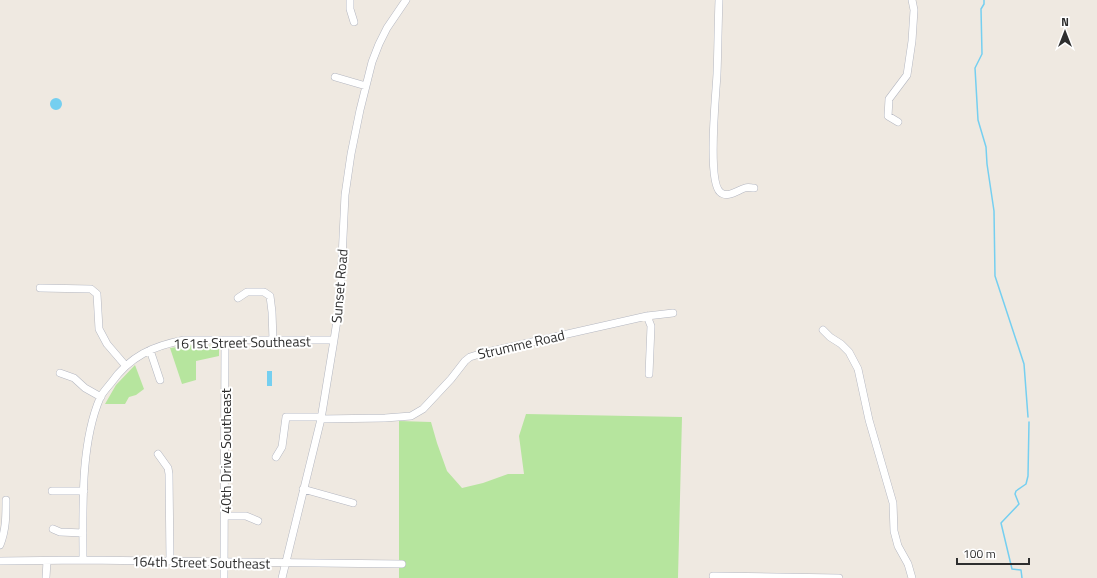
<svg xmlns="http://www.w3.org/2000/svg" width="1097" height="578" font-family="'Titillium Web',sans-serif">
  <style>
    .green { fill: #b6e59e }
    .water { fill: #75cff0 }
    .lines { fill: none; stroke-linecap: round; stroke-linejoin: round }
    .stream { stroke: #75cff0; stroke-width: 1.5 }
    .minor-casing { stroke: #b4b7c1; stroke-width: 8 }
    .minor { stroke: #fff; stroke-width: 7 }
    .labels { text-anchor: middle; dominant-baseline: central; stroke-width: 4; stroke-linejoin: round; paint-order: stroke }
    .street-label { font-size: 14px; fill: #2e2e2e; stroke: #fff }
  </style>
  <rect width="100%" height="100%" fill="#efe9e1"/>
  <path class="green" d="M192,345L217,346L219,349V356L196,361V380L182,384L170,348Z
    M135,365L144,389L136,395L129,397L125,404H105L116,385Z
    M526,414L682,417L678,578H399V421L431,422L437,443L447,471L462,488L483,483L508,474H524L519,436Z"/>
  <path class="water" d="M50 104a6 6 0 1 1 12 0a6 6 0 1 1-12 0Z
    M267,371H272V386H267Z"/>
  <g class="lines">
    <path class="stream" d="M984,0V4L981,9L982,54L975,68L978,120L986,147L987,164L994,211L995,276L1024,364L1028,417
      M1022,578L1021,570L1012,569L1001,523L1019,504L1015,494L1016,491L1026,484L1028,476L1029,422"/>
    <g class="minor-casing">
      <path id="minor" d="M350,0V9L354,22
        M719,0C718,25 718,49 717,74C716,94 707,180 720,192C727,199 738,190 745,188C748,187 751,188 754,188
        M335,77L366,86
        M898,122L888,116L889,99L907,75L912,41L914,10L912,0
        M40,288L91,289L97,294L99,329L107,344L125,365
        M238,298L247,292H264L270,296L272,312L273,340
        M647,316L651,326L649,374
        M823,330L830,337L841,344L849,352L858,369L869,420L893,503L894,531L898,546L908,564L912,578
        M150,350L160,380
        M60,373L74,378L85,388L101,397
        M321,419L385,418L411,416L423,409L451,379L465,361L470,357L483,353L647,316L673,313
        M158,454L168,468L169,474L170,561
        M276,457L282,447L286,417H321
        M303,489L353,503
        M52,491H84
        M225,516H246L258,521
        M53,529L60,532L83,533
        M0,545C6,530 6,516 6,500
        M83,560C83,510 80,445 100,398C102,393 107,388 111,383C130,356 153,346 184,340H334
        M0,561L83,560L402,564
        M713,576L839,578
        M46,578L47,561
        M224,578L225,340
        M282,578L321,419L334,340L340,301L345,195L351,154L360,110L372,62L379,44L387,28L406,0"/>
    </g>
    <use href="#minor" class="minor"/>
  </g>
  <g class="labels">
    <g class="street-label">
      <text transform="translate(339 286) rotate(-85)">Sunset Road</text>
      <text transform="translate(242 342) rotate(-1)">161st Street Southeast</text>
      <text transform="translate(521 344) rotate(-13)">Strumme Road</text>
      <text transform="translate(225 451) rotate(-90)">40th Drive Southeast</text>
      <text transform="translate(201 562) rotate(1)">164th Street Southeast</text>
    </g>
  </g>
  <g transform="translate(1065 32)" stroke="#ffffff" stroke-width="3" paint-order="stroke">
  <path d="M0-3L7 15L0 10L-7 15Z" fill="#2e2e2e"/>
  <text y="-6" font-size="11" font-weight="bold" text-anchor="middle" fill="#2e2e2e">N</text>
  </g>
  <path d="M957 558v6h72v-6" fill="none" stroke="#2e2e2e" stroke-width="2"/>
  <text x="963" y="558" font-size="12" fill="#2e2e2e" stroke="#ffffff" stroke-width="3" paint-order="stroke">100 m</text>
</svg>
